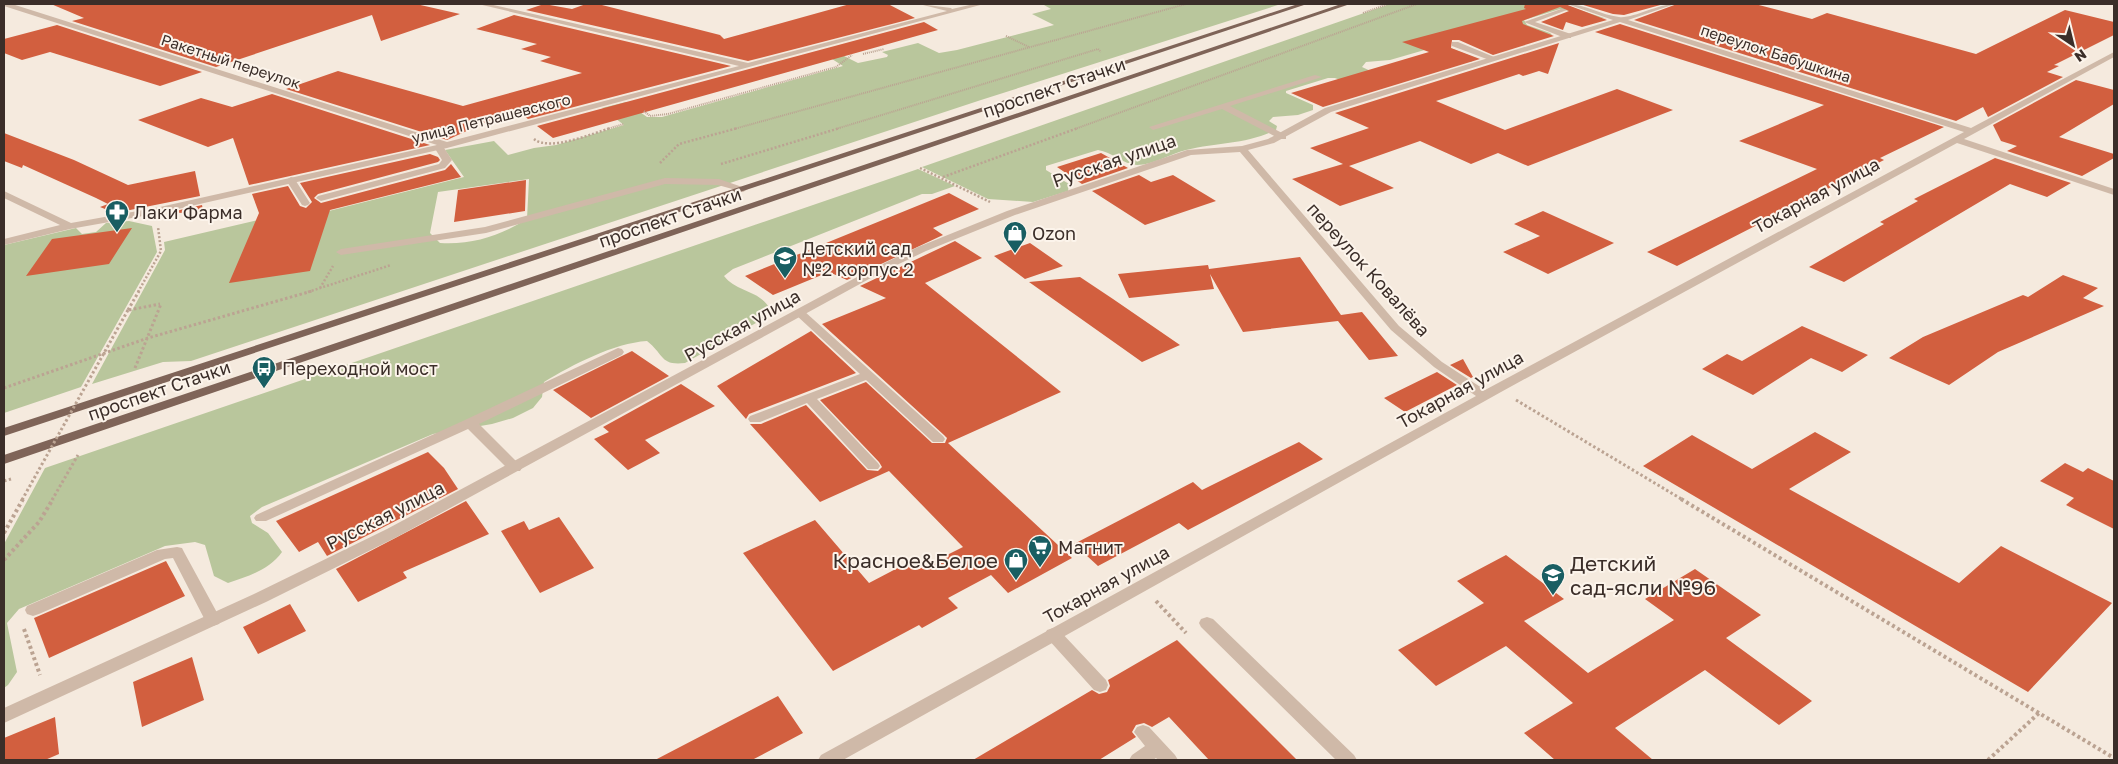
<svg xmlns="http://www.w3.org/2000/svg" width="2118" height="764" font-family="'Golos Text',sans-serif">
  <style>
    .green { fill: #b9c69c; fill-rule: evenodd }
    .building { fill: #d25f3f }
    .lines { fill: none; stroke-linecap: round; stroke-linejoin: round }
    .path-far3 { stroke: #bba392; stroke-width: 2; stroke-dasharray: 1 1; stroke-linecap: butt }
    .path-far2 { stroke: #bba392; stroke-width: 2.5; stroke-dasharray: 2 2; stroke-linecap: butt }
    .path-far1 { stroke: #bba392; stroke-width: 3; stroke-dasharray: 2.5 2.5; stroke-linecap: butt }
    .path { stroke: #bba392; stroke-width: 4; stroke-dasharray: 3 3; stroke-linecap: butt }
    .lane { fill: #cfb9a8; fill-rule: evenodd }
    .street { fill: #cfb9a8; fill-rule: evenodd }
    .primary { fill: #7f6458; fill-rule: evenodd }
    .path-bridge-far1 { stroke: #bba392; stroke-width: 3; stroke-dasharray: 2.5 2.5; stroke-linecap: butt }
    .path-bridge { stroke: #bba392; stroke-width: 4; stroke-dasharray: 3 3; stroke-linecap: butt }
    .labels { text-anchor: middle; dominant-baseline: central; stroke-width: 4; stroke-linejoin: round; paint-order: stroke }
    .far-street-label { font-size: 15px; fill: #3b2e29; stroke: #fcf4eb }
    .street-label { font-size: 18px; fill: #3b2e29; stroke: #fcf4eb }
    .poi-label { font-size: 18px; fill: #3b2e29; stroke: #fcf4eb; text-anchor: start }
    .near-poi-label { font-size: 21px; fill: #3b2e29; stroke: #fcf4eb; text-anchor: end }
  </style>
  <rect width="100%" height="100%" fill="#f5eade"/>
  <path class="green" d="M1048,4H1281L981,100L191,361L163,362L92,384L165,250L164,242L292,212L305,217L464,177L445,150L494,141L508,155L534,148L556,145L624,125L602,108L626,102L647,117H662L843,66L821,52H836L858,63L887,57L888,55L882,52L918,43L939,53L957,50L1054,25L1032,14L1051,9L1044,5ZM529,179L527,219C500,236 472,245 440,243L430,233L438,192Z
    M1390,4H1562L1607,19L1560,9L1524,20L1527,25L1550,33L1552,35L1550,36L1502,30L1443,40V45L1476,58L1471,62L1428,49L1390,60L1366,62L1362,67L1392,81L1361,88L1335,78H1328L1286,91V93L1313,105V110L1298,115L1273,117L1269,121L1277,126L1276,130C1244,145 1219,142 1186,150C1170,154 1153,165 1137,165C1122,164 1112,152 1098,150L1046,166V170L1069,184L1068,191L1033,202L988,199L922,167Z
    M918,169L955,186L932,194H922L733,269L724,276C736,292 760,290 770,309L763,319L685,363C660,366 664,354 647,341C614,343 572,365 544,382L542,397L533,408L513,418L492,424L433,434L262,507L250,516L252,523L268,533L282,552C269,570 249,576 228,583L214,576L205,545L195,542L165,546L19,609L7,623L17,672L8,685L4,688V544L45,468Z
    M129,221L152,226L157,252L81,387L4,413V245L76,228L82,234L96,232L106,223Z"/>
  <path class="building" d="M51,4H416L460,14L381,41L372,15L216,67L72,21L84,18Z
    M544,4L572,9L586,4H598L720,35L724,39L850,4H888L915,18L748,61L526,10Z
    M1525,4H1565L1607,20L1582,27L1566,22L1563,30L1541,22L1569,11L1560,7L1522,21L1523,24L1554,36L1493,55L1459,40H1452L1451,48L1480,59L1323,107L1291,93L1429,52L1402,42L1526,9L1524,8Z
    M1580,4H1664L1624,15L1613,14Z
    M1677,4H1755L1812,19L1827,13L1976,54L2065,10L2114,22V35L2054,65L2059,66L2047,72L2063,77L1988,117L1983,107L1956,121L1634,20Z
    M514,15L731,66L528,119L515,109L447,140L286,89L338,71L463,106L582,73L540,61L551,57L521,49L537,44L476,29Z
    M924,22L938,30L553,138L537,126Z
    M1620,24L1944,127L1880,158L1884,160L1677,266L1647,252L1817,169L1739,141L1824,105L1595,32Z
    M57,25L202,72L160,86L50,52L22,60L4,53V39Z
    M1559,43L1548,74L1539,71L1523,76L1519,74L1436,101L1505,130L1617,89L1673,110L1528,166L1498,153L1471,164L1420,141L1349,166L1394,188L1340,206L1292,179L1343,164L1310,148L1369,128L1335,113Z
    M2076,80L2114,90V104L2059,137L2114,154V158L2082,176L2007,151L2017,146L2001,141L1993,125Z
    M272,94L430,145L249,185L233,138L208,147L138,120L201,98L232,107Z
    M4,133L74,160L128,185L195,171L200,196L115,213L100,207L108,204L96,198L23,165L22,168L4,161Z
    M1101,153L1128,168L1082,184L1057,167Z
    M430,154L438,157L440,160L438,162L318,194L314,198L321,203L445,170L451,164L461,177L330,210L310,271L229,283L259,213L252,194L288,186L300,206L306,208L312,202L300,183Z
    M1995,158L2071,183L2047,197L2010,184L1844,282L1809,267L1884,224L1880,222L1918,201L1914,199Z
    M1139,175L1151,182L1173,175L1216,201L1145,225L1092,191Z
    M526,180L525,211L454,222L458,190Z
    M949,193L979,209L933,228L943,235L847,280L829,272L773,295L745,276Z
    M202,205L204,215L171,212Z
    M1543,211L1614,243L1548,274L1503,252L1540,236L1514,224Z
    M132,228L109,264L26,276L52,239Z
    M955,241L982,258L925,283L1061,392L948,443L1072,558L1008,593L991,575L948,598L958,608L922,628L919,625L833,671L743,553L815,520L869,583L911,561L919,569L963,547L889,471L820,502L750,424H761L806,405L867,470L878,471L882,467L879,462L820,400L866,382L932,443H945L947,438L944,435L822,324L886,298L860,286Z
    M1030,243L1063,266L1025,279L994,256Z
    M1300,257L1341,315L1362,312L1398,356L1369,360L1338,321L1243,332L1210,274L1214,289L1129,298L1118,274L1208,265L1209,269Z
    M2063,275L2098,288L2083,298L2104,306L1998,352L1949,385L1889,358L1923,337L2023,295L2028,297Z
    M1080,277L1113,299L1180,345L1142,362L1029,282Z
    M1802,326L1868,355L1842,372L1811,358L1753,395L1702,369L1727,354L1742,361Z
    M811,331L856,373L749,414L746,419L717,386Z
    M632,351L669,376L591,418L553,390Z
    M1463,359L1473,377L1471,378L1450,365Z
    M1437,372L1457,385L1405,412L1384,398Z
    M681,384L715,406L645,440L660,453L628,470L594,439L609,432L603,427Z
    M1815,432L1851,452L1789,489L1959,583L2001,546L2112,603L2028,692L1643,466L1692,435L1752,469Z
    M1299,442L1323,459L1188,530L1179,523L1098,566L1074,544L1193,482L1202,490Z
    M428,452L444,468L458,489L327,556L318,542L299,552L276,521Z
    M2065,463L2083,472L2088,468L2114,481V529L2066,505L2074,498L2040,481Z
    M466,501L489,534L403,572L407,578L358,602L336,569Z
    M559,517L594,568L540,593L501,531L524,521L529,530Z
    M1506,555L1564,599L1524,621L1588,673L1674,620L1645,599L1695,569L1761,615L1726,638L1812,701L1779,725L1705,670L1615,728L1653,760H1555L1524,733L1573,703L1506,646L1436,686L1398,650L1484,603L1457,581Z
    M166,561L185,596L49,658L34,618Z
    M290,604L306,631L258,654L243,627Z
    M1177,640L1297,760H1209L1169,717L1152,727L1144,723L1136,725L1132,732L1136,737L1099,760H973L1092,690L1099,694L1107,692L1110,686L1108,680Z
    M192,657L204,700L142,727L133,682Z
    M778,696L803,733L752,760H655Z
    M55,717L59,754L45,760H4V738Z"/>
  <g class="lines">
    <path class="path-far3" d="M1363,13L1388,4
      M1006,36L1029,47
      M863,54L884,49
      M644,111L650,116L668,114L836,67L852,55
      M607,129L624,124
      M734,129L1186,4
      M836,129L1098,49L1101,52
      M1075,129L1417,4"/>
    <path class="path-far2" d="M534,139C550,152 593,133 611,128
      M660,163L679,144L738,128
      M721,164L840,128
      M920,168L990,202
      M943,177L1078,128
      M320,288L333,266
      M138,292L161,251L158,227
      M308,292L391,265"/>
    <path class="path-far1" d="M128,310L139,291
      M129,310L160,304
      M135,368L161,304
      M4,388L148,338L312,291
      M1516,400L1683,500
      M4,481L11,479
      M52,500L78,455"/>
    <path class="path" d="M1681,499L2114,758
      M4,560L39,522L53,499
      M1156,601L1186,633
      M24,629L40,675
      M1988,760L2039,713"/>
    <path class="lane" d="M1561,9L1567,10L1535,22L1571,34V38H1565L1524,22Z
      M1452,42H1458L1499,59L1492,61L1452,46Z
      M1315,75L1322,77L1230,106L1286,135V139H1280L1222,109L1153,130L1149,127Z
      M439,144L442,145L452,160L445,168L321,201L316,198L318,196L439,164L442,160L434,147Z
      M291,177L294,178L310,203L308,205L305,206L302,205L286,180Z
      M665,178L719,179L748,189L743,192L718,185L665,184L486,233L341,255L336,252L341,249L485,227Z
      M800,310L804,311L943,436L945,439L943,442H933L866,380L817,399L878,463L880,466L878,469H868L807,403L760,422H750L748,419L750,416L860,374L796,315L794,313Z
      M618,348L622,349L624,352L622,355L479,424L520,465L522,468L520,471H510L468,429L266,521H256L254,518L256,515L465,420Z
      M177,547L182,548L184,552L221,620L219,624L213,626L207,624L173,558L165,559L39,614L33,616L27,614L25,610L27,606L157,550Z
      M1207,617L1213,619L1354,755L1357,760H1336L1201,627L1199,623L1201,619Z
      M1053,628L1059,630L1106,680L1108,685L1106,690L1100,692L1094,690L1047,638L1045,634L1047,630Z
      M1143,725L1149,727L1175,755L1178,760H1158L1156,758L1153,760H1129L1132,755L1145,746L1134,732L1137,727Z"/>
    <path class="street" d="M4,4H12L447,142L739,66L478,4H489L748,63L947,11L919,4L951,8L952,9L974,4H984L447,148L160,213L70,229L4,245V239L60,225L4,198V191L71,223L160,207L437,145L4,6Z
      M1567,4C1585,4 1601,15 1619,17C1632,19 1658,4 1675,4L1628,20L1971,128L2114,52V57L1964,139L2114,189V195L1957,143L1501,392L843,760H818L821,755L1476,396L1434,367L1391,330L1240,152L1191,155L1015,215L926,251L880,273L397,537L266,602L4,723V708L254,594L387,529L872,269L918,247L1007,211L1187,150L1242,146L1268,139L1325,108L1613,20ZM1620,22L1964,132L1485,390L1442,362L1399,326L1248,150L1274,143L1331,112Z"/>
    <path class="primary" d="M1298,4H1307L4,436V428Z
      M1341,4H1350L4,464V455Z"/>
    <path class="path-bridge-far1" d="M22,500L128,310"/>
    <path class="path-bridge" d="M4,533L23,499"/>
  </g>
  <defs>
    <g id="pharmacy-pin" transform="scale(1.25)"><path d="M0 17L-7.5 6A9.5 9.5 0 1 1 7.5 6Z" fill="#195e62" stroke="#fcf4eb"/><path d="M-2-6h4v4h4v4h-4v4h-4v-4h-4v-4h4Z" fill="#fff"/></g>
    <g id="shop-pin" transform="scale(1.25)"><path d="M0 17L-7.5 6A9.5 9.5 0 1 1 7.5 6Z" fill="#195e62" stroke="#fcf4eb"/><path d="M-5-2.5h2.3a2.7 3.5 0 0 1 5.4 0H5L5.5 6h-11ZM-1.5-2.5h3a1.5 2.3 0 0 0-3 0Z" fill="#fff"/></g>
    <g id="school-pin" transform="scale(1.25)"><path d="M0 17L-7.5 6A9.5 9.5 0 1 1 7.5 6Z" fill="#195e62" stroke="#fcf4eb"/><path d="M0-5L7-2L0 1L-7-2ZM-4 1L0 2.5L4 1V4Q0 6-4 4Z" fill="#fff"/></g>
    <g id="bus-pin" transform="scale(1.25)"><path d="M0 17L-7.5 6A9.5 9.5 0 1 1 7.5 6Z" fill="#195e62" stroke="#fcf4eb"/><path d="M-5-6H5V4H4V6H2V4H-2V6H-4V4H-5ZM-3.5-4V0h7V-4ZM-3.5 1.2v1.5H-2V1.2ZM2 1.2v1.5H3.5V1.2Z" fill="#fff"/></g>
    <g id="supermarket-pin" transform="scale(1.25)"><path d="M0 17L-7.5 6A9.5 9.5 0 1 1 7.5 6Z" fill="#195e62" stroke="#fcf4eb"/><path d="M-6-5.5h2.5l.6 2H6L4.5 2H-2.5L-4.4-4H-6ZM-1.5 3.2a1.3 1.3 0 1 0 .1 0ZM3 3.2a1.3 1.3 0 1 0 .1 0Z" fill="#fff"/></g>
  </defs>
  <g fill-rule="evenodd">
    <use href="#pharmacy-pin" x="117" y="212"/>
    <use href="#shop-pin" x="1015" y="233"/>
    <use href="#school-pin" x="785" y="258"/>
    <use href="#bus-pin" x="264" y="368"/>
    <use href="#supermarket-pin" x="1040" y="547"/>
    <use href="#shop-pin" x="1016" y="560"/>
    <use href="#school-pin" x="1553" y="575"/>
  </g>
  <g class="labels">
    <g class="far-street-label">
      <text transform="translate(1776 53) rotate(18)">переулок Бабушкина</text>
      <text transform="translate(231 61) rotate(18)">Ракетный переулок</text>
      <text transform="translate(491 118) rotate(-14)">улица Петрашевского</text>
    </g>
    <g class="street-label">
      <text transform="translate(1054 87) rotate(-19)">проспект Стачки</text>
      <text transform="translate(1114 160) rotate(-19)">Русская улица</text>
      <text transform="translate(1816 195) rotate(-28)">Токарная улица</text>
      <text transform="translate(670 217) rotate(-19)">проспект Стачки</text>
      <text transform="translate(1369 269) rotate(48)">переулок Ковалёва</text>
      <text transform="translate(742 325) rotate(-29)">Русская улица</text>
      <text transform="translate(1460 389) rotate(-29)">Токарная улица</text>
      <text transform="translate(159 390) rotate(-19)">проспект Стачки</text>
      <text transform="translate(385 515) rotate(-27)">Русская улица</text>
      <text transform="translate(1106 584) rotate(-29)">Токарная улица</text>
    </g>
    <g class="poi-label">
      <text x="134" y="212">Лаки Фарма</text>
      <text x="1032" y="233">Ozon</text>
      <text x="802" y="248">Детский сад<tspan x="802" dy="21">№2 корпус 2</tspan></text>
      <text x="282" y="368">Переходной мост</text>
      <text x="1058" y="547">Магнит</text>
    </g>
    <g class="near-poi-label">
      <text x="998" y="560">Красное&amp;Белое</text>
      <text x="1570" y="563" text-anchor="start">Детский<tspan x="1570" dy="24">сад-ясли №96</tspan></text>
    </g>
  </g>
  <rect width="2118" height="764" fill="none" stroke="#3b2e29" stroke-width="10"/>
  <g transform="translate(2073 45) rotate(145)" stroke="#fcf4eb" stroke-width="4" paint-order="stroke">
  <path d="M0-4L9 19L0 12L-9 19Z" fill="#3b2e29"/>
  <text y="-8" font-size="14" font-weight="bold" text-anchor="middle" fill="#3b2e29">N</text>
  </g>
</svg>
